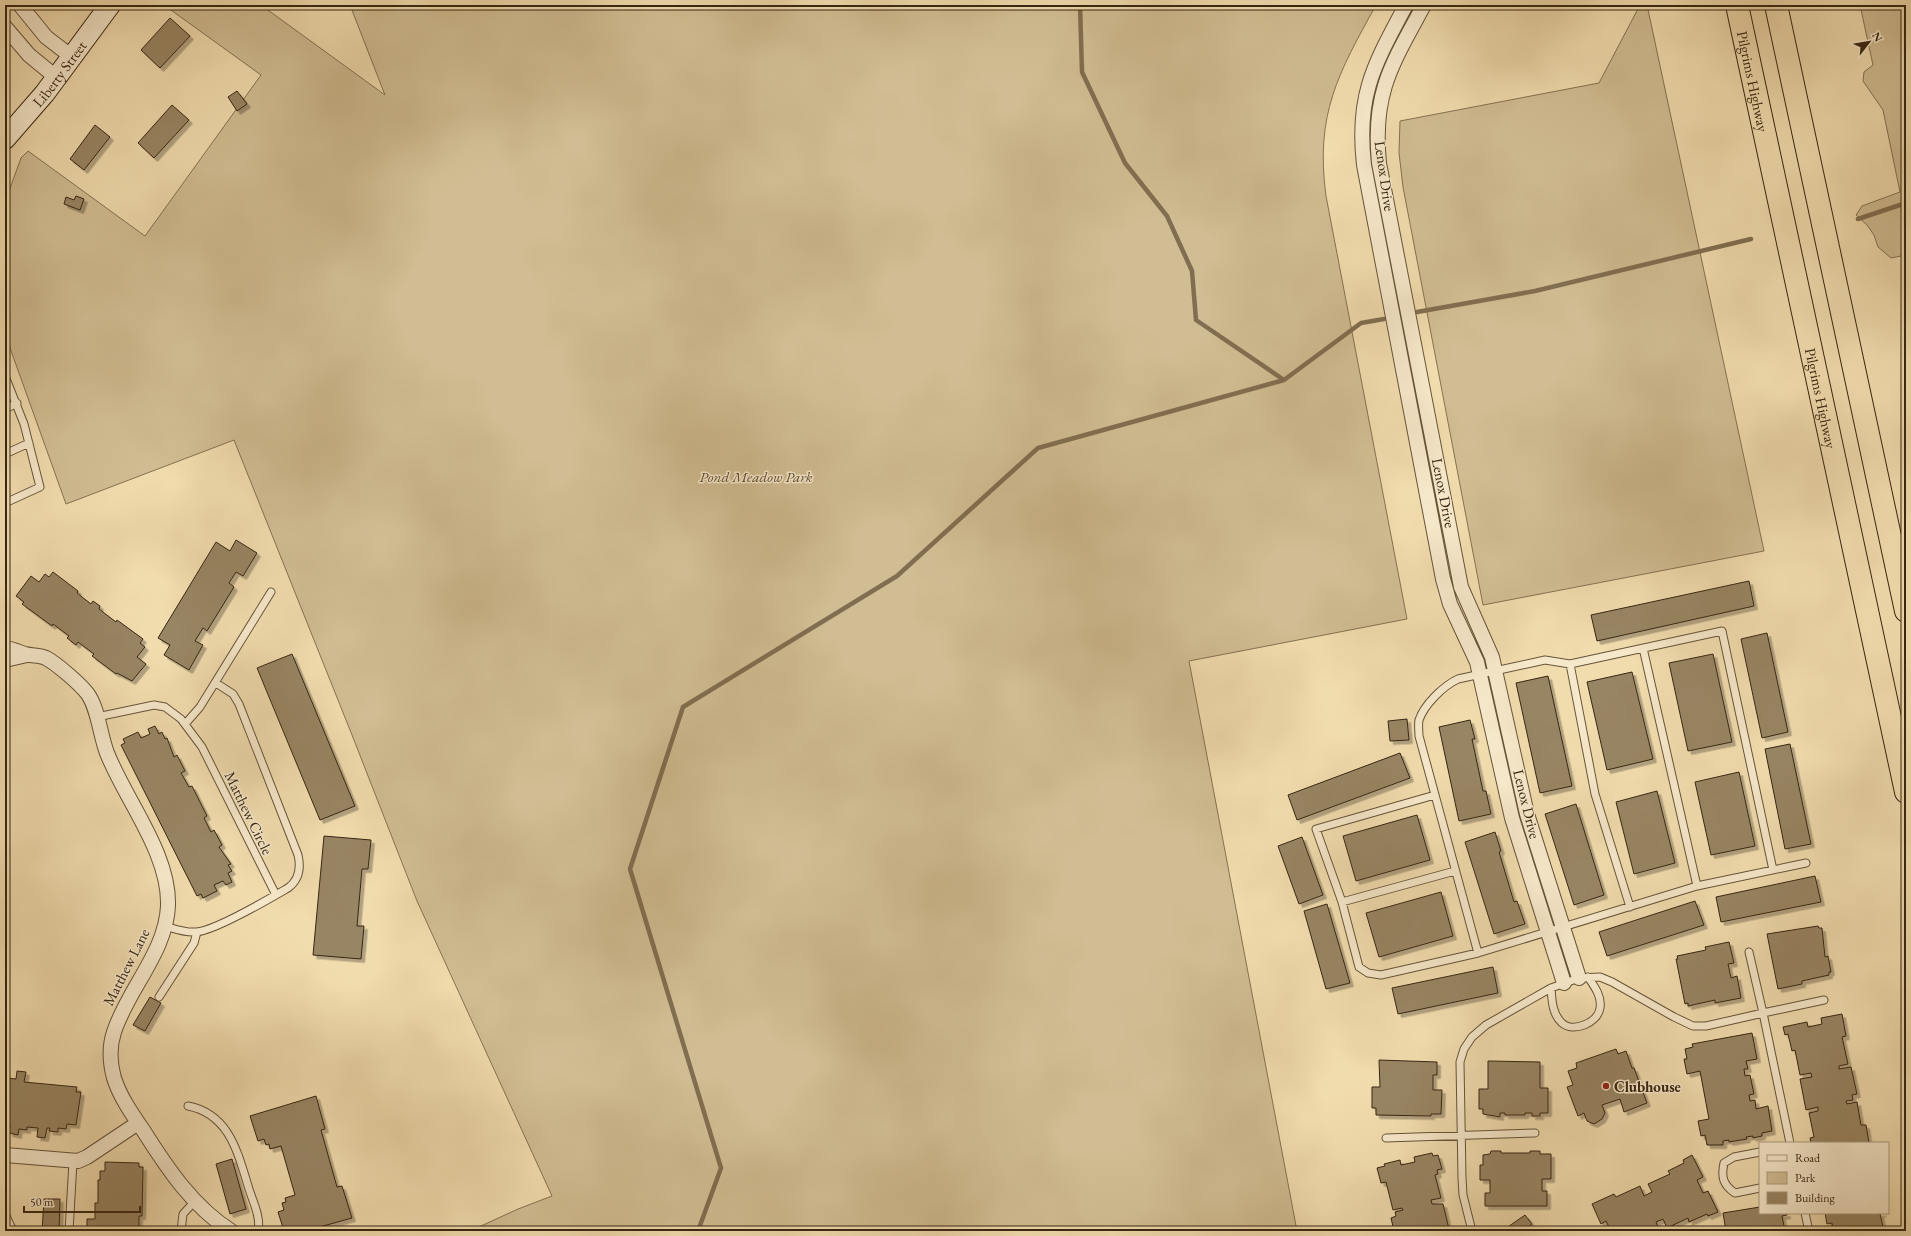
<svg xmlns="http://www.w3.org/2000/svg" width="1911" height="1236" font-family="'EB Garamond',serif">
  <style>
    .green { fill: #d1bd93; stroke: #847252 }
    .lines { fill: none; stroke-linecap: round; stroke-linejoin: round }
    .stream { stroke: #816e50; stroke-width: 4.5 }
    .building { fill: #988563; stroke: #372612; filter: url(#shadow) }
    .lane-casing { stroke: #665439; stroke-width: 9 }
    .street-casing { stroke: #665439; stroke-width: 16 }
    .secondary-casing { stroke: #372612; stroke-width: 22 }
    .highway-casing { stroke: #372612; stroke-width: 24 }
    .lane { stroke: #f6e8ca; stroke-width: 7 }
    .street { stroke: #f6e8ca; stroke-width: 14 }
    .secondary { stroke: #f6e8ca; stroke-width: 20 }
    .highway { stroke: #f1dcae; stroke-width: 22 }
    .poi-dot { fill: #8f2418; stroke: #f6e8ca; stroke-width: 1.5 }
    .labels { text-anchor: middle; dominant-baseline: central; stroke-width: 3; stroke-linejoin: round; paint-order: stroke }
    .street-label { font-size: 15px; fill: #372612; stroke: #f6e8ca }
    .park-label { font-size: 15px; font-style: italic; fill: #5e4c32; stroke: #f6e8ca }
    .poi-label { font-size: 15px; font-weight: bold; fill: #372612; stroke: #f6e8ca; text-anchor: start }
  </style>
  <defs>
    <filter id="shadow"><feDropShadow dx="3.5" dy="3.5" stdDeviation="0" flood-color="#0004"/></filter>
  </defs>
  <rect width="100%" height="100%" fill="#f1dcae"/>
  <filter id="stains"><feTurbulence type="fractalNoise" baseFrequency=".005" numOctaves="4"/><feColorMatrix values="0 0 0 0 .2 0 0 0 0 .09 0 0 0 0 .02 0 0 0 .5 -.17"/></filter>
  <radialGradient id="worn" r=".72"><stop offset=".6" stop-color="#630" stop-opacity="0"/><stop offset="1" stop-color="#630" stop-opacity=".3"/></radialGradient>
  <path class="green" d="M164,5H261L385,95L350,5H1376C1338,74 1315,114 1326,196L1407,619L1189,661L1297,1231H470L518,1209L552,1196L417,901L352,735L234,440L66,504L5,334V202L21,158L28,151L145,236L261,75Z
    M1640,5H1647L1764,551L1483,605L1403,187L1399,153L1400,121L1599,83Z
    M1860,5H1906V255L1891,258L1878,247L1874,235L1867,225L1856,215L1862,206L1900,192L1883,110L1863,81L1864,72L1873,65Z"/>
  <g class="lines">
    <path class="stream" d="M1080,5L1082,72L1125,163L1167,216L1192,271L1196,320L1284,380
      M1858,219L1906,203
      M1417,312L1535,291L1751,239
      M698,1231L721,1168L630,869L683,707L897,576L1038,448L1284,380L1361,323L1384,319"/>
  </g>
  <path class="building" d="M170,18L190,36L160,68L141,50Z
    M237,91L247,104L237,111L228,97Z
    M172,105L189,120L154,158L138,143Z
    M95,125L110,137L84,170L70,159Z
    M76,196L84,199L80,210L64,204L66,197L74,200Z
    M236,540L257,553L243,576L236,572L229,583L234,587L207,631L203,628L195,641L203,645L189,670L164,655L170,645L158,638L216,542L230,551Z
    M53,572L78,591L77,593L91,604L93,601L100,606L99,609L116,622L117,620L143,639L140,643L145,647L137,657L146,664L132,681L117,673L116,674L92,656L94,654L78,642L76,645L67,638L69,636L53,624L52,626L22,604L24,602L16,596L31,576L39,582L45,574L49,577Z
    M1749,581L1754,606L1597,641L1591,615Z
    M1767,633L1788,732L1762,738L1741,639Z
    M292,654L355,806L320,820L257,668Z
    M1713,654L1732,742L1688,751L1669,663Z
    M1632,672L1653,759L1607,770L1587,682Z
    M1548,676L1572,786L1540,793L1516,683Z
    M1407,719L1409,740L1390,741L1388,721Z
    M1470,720L1475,739H1472L1483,791H1486L1491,814L1459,821L1439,727Z
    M155,726L159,734L162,732L165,739L167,738L174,757L177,755L185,771L181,773L189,787L192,786L207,816L204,818L211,832L214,830L222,845L219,847L231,864L228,865L232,871L228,873L232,882L226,885L223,881L214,885L217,891L203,898L201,894L197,896L121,745L125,743L123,739L138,732L141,738L150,734L148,729Z
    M1790,744L1811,844L1785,849L1765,749Z
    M1400,753L1410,778L1297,820L1288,795Z
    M1739,772L1755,846L1711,855L1695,782Z
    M1657,791L1675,863L1634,874L1616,802Z
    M1576,804L1604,895L1574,905L1545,814Z
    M1417,815L1430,860L1356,881L1343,836Z
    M1495,832L1501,851L1499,852L1514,902L1517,901L1525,924L1494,934L1465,842Z
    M324,836L371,840L368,869H362L357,926H364L361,959L313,955Z
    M1302,837L1323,895L1299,904L1278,846Z
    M1815,876L1821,902L1721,922L1716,897Z
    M1441,892L1453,936L1379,957L1366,913Z
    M1695,901L1704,925L1607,956L1599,932Z
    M1327,904L1350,983L1326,989L1304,911Z
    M1818,926L1819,928H1822L1825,957L1828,956L1831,972H1829V975L1802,981V984L1778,989L1767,934Z
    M1729,942L1734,963L1728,964L1731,978L1737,976L1741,998L1715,1003V1000L1688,1006V1003L1685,1004L1676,959H1678L1677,956L1706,950L1705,947Z
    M1493,967L1498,993L1398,1014L1392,988Z
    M150,997L161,1003L145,1031L133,1025Z
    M1842,1014L1846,1036L1842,1037L1848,1064L1839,1066V1069L1851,1067L1857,1094L1852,1095L1853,1100L1846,1101L1847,1104L1857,1102L1861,1125H1866L1869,1143H1811L1810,1138L1814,1137L1809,1113L1818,1111V1107L1806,1110L1800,1079L1812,1077L1811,1073L1800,1075L1795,1050L1792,1051L1788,1034L1785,1035L1783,1027L1807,1022L1808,1027L1822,1024L1821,1018Z
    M1752,1033L1757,1059L1746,1061L1748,1069H1744L1745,1076L1750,1075L1754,1094L1749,1095L1750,1101L1755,1100L1756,1109L1768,1106L1772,1131L1762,1133V1136L1753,1138V1136L1746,1137L1747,1139L1729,1142V1140L1723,1141V1145H1707L1705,1135L1701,1136L1698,1121L1709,1119L1700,1071L1687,1074L1684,1059H1687L1685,1049L1693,1047L1692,1044Z
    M1616,1049L1618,1054L1626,1051L1632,1068H1634L1647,1103L1624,1112L1620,1099L1602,1105L1605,1113L1602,1119L1594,1124L1587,1121L1584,1113L1578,1116L1567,1087L1573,1085L1568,1071L1577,1068L1576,1063Z
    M1379,1060L1437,1062V1075H1433V1090H1442L1441,1114H1431V1116L1376,1115V1108H1372V1087H1380Z
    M1488,1061L1540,1062V1088H1548V1113H1540V1116H1532V1113H1525V1115H1505V1113H1500V1117L1483,1114V1109H1479V1089H1488Z
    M17,1071L26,1072L24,1082L77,1087L76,1092H81L76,1125L67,1124L66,1129L58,1128V1132L49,1131L50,1128H47L45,1138L37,1137L38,1128L27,1127V1130L19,1129L18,1135L9,1133L10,1125L5,1124V1080L6,1078L16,1079Z
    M316,1096L325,1129L321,1130L337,1187L342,1186L352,1218L305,1231H284L278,1212L284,1210L282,1203L286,1202L285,1198L295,1195L281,1146L270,1149L269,1144L266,1145L264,1139L258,1141L250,1116Z
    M1491,1151H1501V1153H1530V1151H1540V1154H1551V1179H1542V1191H1547V1206H1485V1193H1490V1180H1480V1165H1483V1155L1490,1154Z
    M1432,1153L1433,1156L1438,1155L1442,1169L1437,1170L1438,1174L1435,1175L1441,1198L1431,1200L1432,1204H1443L1449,1229L1444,1231H1394L1391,1218L1396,1216L1395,1212L1403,1210L1402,1208L1393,1210L1386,1182L1381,1183L1377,1168L1385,1166L1384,1164L1400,1160L1401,1165L1415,1162L1414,1157Z
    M1692,1155L1703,1177L1697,1180L1703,1193L1708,1191L1718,1212L1708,1216L1707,1214L1689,1222L1688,1218L1667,1228L1663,1219L1656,1222L1660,1231H1611L1606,1221L1601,1224L1592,1204L1614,1194L1616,1197L1640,1186L1644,1196L1652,1192L1648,1184L1670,1174L1668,1171L1684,1163L1683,1160Z
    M232,1159L246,1209L230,1214L216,1164Z
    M105,1162L139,1163V1167H143L142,1216H139V1229H143V1231H93V1227H87V1219H95V1203H98V1180H100V1171H105Z
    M44,1199H60L59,1231H42Z
    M1760,1207V1213H1787V1215L1782,1216L1785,1231H1736V1229L1726,1231L1723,1213Z
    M1825,1213H1883L1880,1214L1884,1231H1833L1832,1223L1827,1224Z
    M1525,1215L1532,1224L1528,1227L1531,1231H1502Z"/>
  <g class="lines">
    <g class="lane-casing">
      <path id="lane" d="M5,376L24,424L40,487L5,503
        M5,409L17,403
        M5,454L29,443
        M1643,648L1697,886
        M1570,664L1595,794L1630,907
        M97,717L154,705L165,707L181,719L202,747L276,895
        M186,723L200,707L271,592
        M1435,795L1316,829L1342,902L1359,967L1368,973L1381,975L1478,953L1697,886L1806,863
        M1342,902L1455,871
        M165,926C175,929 185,933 196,932C215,931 269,899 288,888C299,880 301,868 298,855L239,704L233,694L216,683
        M1749,952L1763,1013L1824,1000
        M1478,953L1419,736C1419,731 1418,725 1419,720C1424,705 1443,686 1458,679L1545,660L1570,664L1722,631L1773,870
        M1551,988C1552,1000 1552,1014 1562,1023C1573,1033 1598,1023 1600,1008C1602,996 1594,986 1588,977
        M159,997L194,943L197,932
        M188,1106C230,1114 238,1154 249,1189C253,1202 261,1217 258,1231
        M1386,1138L1535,1133
        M1760,1152L1734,1157L1724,1163C1721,1177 1723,1185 1735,1193L1760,1188
        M1805,1213L1809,1231
        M5,1214L13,1231
        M69,1231L73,1162
        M181,1231L183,1214L195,1201
        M1472,1231L1463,1195L1462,1178L1460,1062L1464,1049L1472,1037L1486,1025L1551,988L1579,978L1600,977L1612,982L1674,1017L1693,1026H1706L1763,1013L1790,1143"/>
    </g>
    <g class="street-casing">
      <path id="street" d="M20,5L46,37L72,57
        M1406,5C1374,65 1356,95 1364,165L1443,579L1450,604L1477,662L1512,818L1564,983
        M1424,5C1392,64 1372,93 1379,163L1461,587L1492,657L1527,814L1579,978
        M5,27L29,55L57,78
        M5,648C12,649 19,652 25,654C32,656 40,655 46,658C57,664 79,683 87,693C98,707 100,735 107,753C126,801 170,854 168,906C166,952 128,989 114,1032C109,1047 110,1063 114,1078C120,1097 132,1114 143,1130C167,1168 193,1207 231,1231
        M5,660L27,655
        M5,1155L78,1161L87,1157L138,1123"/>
    </g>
    <g class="secondary-casing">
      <g id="secondary">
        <path id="s1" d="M5,139L45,93L110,5"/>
      </g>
    </g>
    <g class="highway-casing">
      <g id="highway">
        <path id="s2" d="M1737,5L1906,792"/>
        <path d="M1776,5L1906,611"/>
      </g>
    </g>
    <use href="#lane" class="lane"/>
    <use href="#street" class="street"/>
    <use href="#secondary" class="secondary"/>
    <use href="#highway" class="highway"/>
  </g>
  <circle class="poi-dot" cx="1606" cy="1086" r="4"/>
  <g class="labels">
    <g class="street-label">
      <text stroke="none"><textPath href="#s1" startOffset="85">Liberty Street</textPath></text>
      <text stroke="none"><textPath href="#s2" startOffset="78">Pilgrims Highway</textPath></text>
      <text transform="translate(1385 176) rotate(82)">Lenox Drive</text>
      <text stroke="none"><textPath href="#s2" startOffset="402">Pilgrims Highway</textPath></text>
      <text transform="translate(1444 493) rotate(79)">Lenox Drive</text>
      <text transform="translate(1527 804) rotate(76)">Lenox Drive</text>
      <text transform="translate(249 813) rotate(64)">Matthew Circle</text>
      <text transform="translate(126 967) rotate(-63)">Matthew Lane</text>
    </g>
    <g class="park-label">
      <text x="756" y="476">Pond Meadow Park</text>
    </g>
    <g class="poi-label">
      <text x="1614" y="1086">Clubhouse</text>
    </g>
  </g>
  <rect width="1911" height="1236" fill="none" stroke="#f1dcae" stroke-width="20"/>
  <rect x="6" y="6" width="1899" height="1224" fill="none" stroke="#372612" stroke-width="2"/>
  <rect x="10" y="10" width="1891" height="1216" fill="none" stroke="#372612"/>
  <rect x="1759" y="1142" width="130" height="72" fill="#f6e8ca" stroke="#aa9a80"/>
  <rect x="1767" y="1155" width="20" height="6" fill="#f6e8ca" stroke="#aa9a80"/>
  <text x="1795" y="1162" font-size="12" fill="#372612">Road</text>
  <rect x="1767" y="1172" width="20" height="12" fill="#d1bd93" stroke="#aa9a80"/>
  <text x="1795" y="1182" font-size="12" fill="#372612">Park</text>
  <rect x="1767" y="1192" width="20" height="12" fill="#988563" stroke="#aa9a80"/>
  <text x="1795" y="1202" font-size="12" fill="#372612">Building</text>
  <g transform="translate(1869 42) rotate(59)" stroke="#f6e8ca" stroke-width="3" paint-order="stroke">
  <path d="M0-3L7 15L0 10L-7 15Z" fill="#372612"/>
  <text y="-6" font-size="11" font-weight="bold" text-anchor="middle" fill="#372612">N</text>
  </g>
  <path d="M24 1206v6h116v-6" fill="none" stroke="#372612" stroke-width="2"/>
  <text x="30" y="1206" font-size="12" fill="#372612" stroke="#f6e8ca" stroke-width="3" paint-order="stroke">50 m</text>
  <rect width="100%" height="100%" filter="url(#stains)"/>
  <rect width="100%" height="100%" fill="url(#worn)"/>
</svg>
